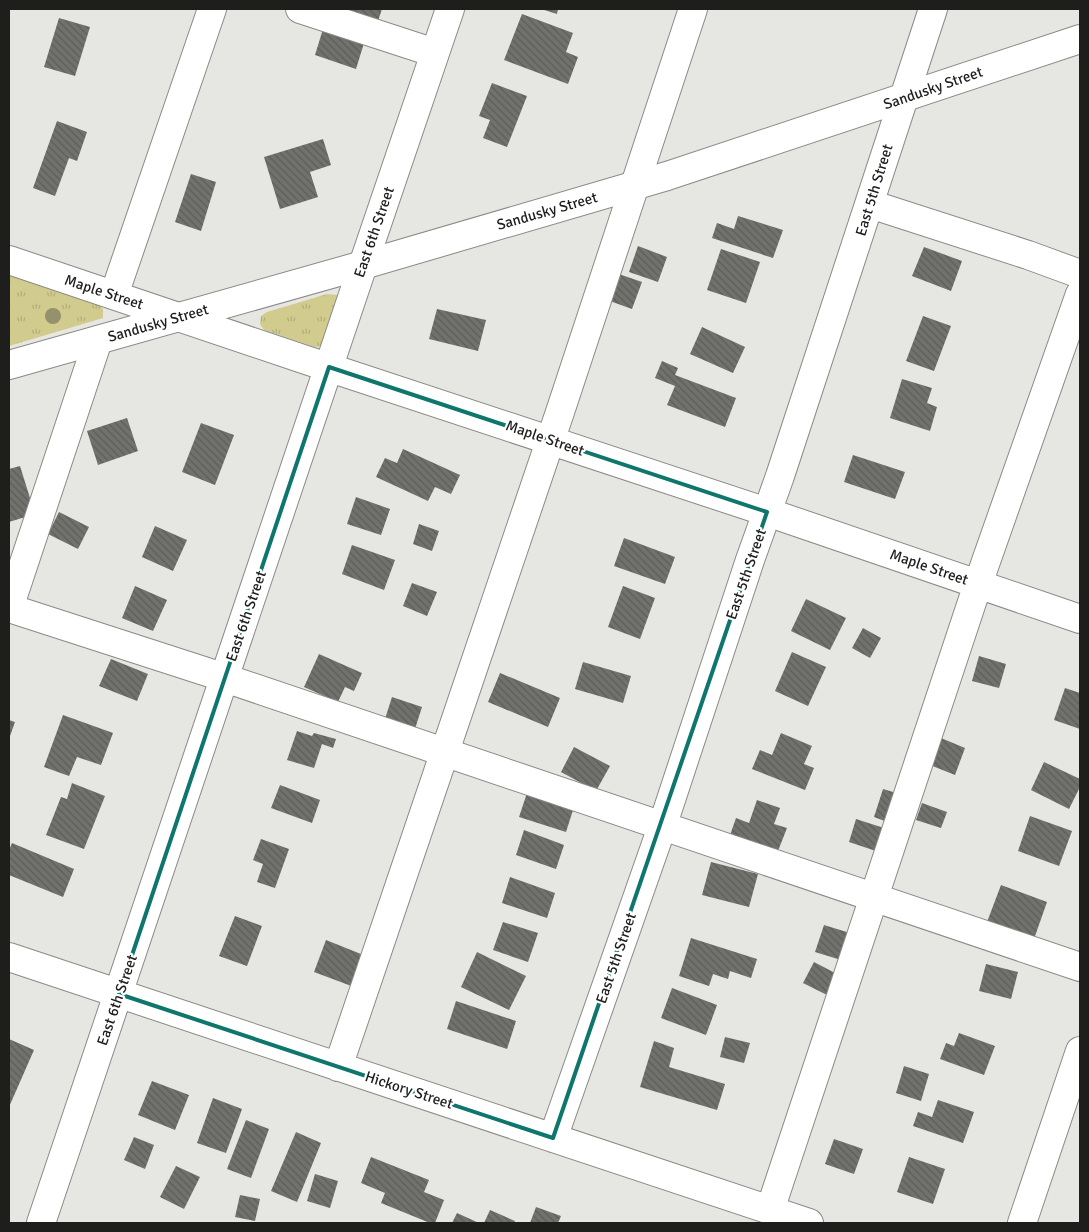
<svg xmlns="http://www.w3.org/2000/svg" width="1089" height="1232" font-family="Signika,sans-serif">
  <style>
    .grass { fill: url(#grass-tufts) }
    .building { fill: url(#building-back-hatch) }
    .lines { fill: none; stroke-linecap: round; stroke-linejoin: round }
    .minor-casing { stroke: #8a8a86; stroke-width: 30 }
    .major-casing { stroke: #8a8a86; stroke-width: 30 }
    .minor { stroke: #fff; stroke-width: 28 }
    .major { stroke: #fff; stroke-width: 28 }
    .tree { fill: #95916c }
    .marked { fill: none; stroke: #0f766e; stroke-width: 4; stroke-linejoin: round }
    .labels { text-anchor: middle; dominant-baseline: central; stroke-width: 4.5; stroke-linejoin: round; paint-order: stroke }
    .street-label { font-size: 15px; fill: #1e1e1c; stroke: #fff }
  </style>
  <defs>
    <pattern id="grass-tufts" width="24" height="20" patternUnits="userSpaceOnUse" patternTransform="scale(1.25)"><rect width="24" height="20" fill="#d1cb8d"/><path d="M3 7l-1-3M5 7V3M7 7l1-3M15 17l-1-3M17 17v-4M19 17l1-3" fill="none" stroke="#b3ae79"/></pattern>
    <pattern id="building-back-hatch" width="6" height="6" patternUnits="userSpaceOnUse" patternTransform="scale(1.25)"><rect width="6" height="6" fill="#71716d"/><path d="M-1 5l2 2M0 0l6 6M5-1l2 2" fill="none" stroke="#5c5c59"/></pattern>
  </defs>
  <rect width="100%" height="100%" fill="#e6e6e2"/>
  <path class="grass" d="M9,273L96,302L103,309V318L9,346Z
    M327,294L338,295L323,346L315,347L264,330L260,324L261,316L267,312Z"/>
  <path class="building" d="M343,9H382L378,21Z
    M541,9H558L557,14Z
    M522,14L573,33L566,52L578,57L568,84L504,60Z
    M59,18L90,27L75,76L44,67Z
    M323,29L364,43L356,69L315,55Z
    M492,83L527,96L507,147L483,138L490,120L479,116Z
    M57,121L87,132L77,161L69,158L55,196L33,188Z
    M323,139L331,165L310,172L318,197L280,209L264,157Z
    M191,174L216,182L201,231L175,222Z
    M738,216L783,230L773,258L712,238L717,223L734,229Z
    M638,246L667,257L658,282L629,272Z
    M924,247L962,261L951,291L912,276Z
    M721,249L760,262L746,303L707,290Z
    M616,273L642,282L632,309L607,300Z
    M437,309L486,320L478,351L429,339Z
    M923,316L951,326L934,371L906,361Z
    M702,327L745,347L733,373L690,354Z
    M662,361L678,368L675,375L736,398L725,427L667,405L675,386L655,378Z
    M902,379L932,388L927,403L937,407L930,431L890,418Z
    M127,418L138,451L98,465L87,431Z
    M201,423L234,435L215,485L182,472Z
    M403,449L460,475L451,494L435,487L428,501L376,477L385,458L397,463Z
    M853,455L905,472L895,499L844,482Z
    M20,466L35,514L9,522V469Z
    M356,497L390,509L381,535L347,524Z
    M59,512L89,527L78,549L48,534Z
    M419,524L439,531L432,551L413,544Z
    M155,526L187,540L173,571L142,557Z
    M624,538L675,557L665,584L614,566Z
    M352,545L395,560L384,590L342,574Z
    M412,583L437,592L427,616L403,606Z
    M135,586L167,600L153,631L122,618Z
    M623,586L655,598L640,639L608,627Z
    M806,599L846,618L830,650L791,631Z
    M863,628L881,638L870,658L852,648Z
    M792,652L826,667L808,706L775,691Z
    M319,654L362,673L354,691L345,687L338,702L304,687Z
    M979,656L1006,664L999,688L972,681Z
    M111,659L148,674L137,701L99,686Z
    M583,662L631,676L623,703L575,689Z
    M500,673L560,698L548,727L488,702Z
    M1065,688L1080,693V729L1054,720Z
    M392,697L422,707L414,732L384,722Z
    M63,715L113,733L101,765L77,757L69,776L44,767Z
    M9,720L15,722L9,739Z
    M297,731L312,736L314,733L336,739L333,748L322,744L314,768L287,760Z
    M781,733L812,746L804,764L814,768L805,790L752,769L760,750L772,755Z
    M941,738L965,748L955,775L930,765Z
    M574,747L610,766L596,791L561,772Z
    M1044,762L1080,779V787L1069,809L1031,790Z
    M72,783L105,796L84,849L46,835L61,797L67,799Z
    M280,785L320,800L312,823L271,808Z
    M883,789L900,794L890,823L874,817Z
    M527,793L574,807L566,832L519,817Z
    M757,800L780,808L774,824L787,828L776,856L729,838L736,818L749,823Z
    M922,803L947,812L941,828L916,820Z
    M1030,816L1072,831L1059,866L1018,851Z
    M856,819L887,829L879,852L849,842Z
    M524,830L564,845L556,869L516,855Z
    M261,839L289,849L275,888L257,882L263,864L253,860Z
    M12,843L74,869L63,897L9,875V850Z
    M711,862L758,874L749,907L702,895Z
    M510,877L555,893L547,918L502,903Z
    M1001,885L1047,902L1034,939L987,922Z
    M235,916L262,926L247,966L219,956Z
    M503,922L538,933L528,962L493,950Z
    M824,925L850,933L841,960L815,952Z
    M691,938L757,959L751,978L730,971L728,979L713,974L709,986L679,976Z
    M326,940L366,956L354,987L314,972Z
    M477,952L526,976L509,1010L461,987Z
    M814,962L837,974L827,995L803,983Z
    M986,964L1018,972L1011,999L979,991Z
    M672,988L717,1005L706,1035L661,1018Z
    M456,1001L516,1021L507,1049L447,1029Z
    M959,1033L995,1046L984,1075L940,1059L946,1043L954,1046Z
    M725,1037L750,1043L744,1063L720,1057Z
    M9,1039L34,1050L9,1107Z
    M654,1041L674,1048L669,1067L725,1084L717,1110L640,1087Z
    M904,1066L929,1074L921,1101L896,1093Z
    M152,1081L189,1095L175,1130L138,1115Z
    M213,1098L242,1109L226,1153L197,1143Z
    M938,1100L974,1112L963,1143L913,1126L918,1112L932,1117Z
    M246,1120L269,1129L251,1178L227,1169Z
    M296,1132L321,1143L297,1202L271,1191Z
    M134,1137L154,1145L145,1169L124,1160Z
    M834,1139L863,1149L854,1174L825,1164Z
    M371,1157L429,1180L424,1192L444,1200L435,1223H430L381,1203L385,1193L361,1183Z
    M909,1157L945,1169L933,1204L897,1192Z
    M176,1166L200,1177L184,1209L160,1197Z
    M315,1174L338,1181L330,1208L307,1201Z
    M240,1195L260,1199L255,1221L235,1217Z
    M536,1207L561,1216L558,1223H530Z
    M490,1210L515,1221L514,1223H484Z
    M457,1213L479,1223H452Z"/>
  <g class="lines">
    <g class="minor-casing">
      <path id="minor" d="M300,9L435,53
        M870,204L1028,255L1080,274
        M9,260L306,360L767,512L1080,619
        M114,295L212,9
        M9,608L207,672L1080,967
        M9,608L98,340
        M9,957L809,1223
        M338,1067L561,409L693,9
        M553,1138L662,827L750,560L780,476L933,9
        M770,1210L978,584L1080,294
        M41,1223L363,265L450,9"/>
    </g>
    <g class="major-casing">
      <path id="major" d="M9,365L363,265L667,176L1080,39
        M1022,1223L1080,1051"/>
    </g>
    <use href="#minor" class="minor"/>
    <use href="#major" class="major"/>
  </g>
  <circle class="tree" cx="53" cy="316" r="8"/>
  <path class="marked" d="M329,367L767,512L553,1138L119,994Z"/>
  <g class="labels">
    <g class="street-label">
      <text transform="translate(933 88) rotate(-19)">Sandusky Street</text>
      <text transform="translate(874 190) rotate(-73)">East 5th Street</text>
      <text transform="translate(547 211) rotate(-16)">Sandusky Street</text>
      <text transform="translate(374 232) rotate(-71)">East 6th Street</text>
      <text transform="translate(104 292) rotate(18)">Maple Street</text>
      <text transform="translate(158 323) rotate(-16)">Sandusky Street</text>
      <text transform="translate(545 438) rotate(19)">Maple Street</text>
      <text transform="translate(929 567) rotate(19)">Maple Street</text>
      <text transform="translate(746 574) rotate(-71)">East 5th Street</text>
      <text transform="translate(246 616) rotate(-71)">East 6th Street</text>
      <text transform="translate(616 958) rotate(-71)">East 5th Street</text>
      <text transform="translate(117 1000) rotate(-71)">East 6th Street</text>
      <text transform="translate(409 1090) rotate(18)">Hickory Street</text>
    </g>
  </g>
  <rect width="1089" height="1232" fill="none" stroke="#1e1e1c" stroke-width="20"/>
</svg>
